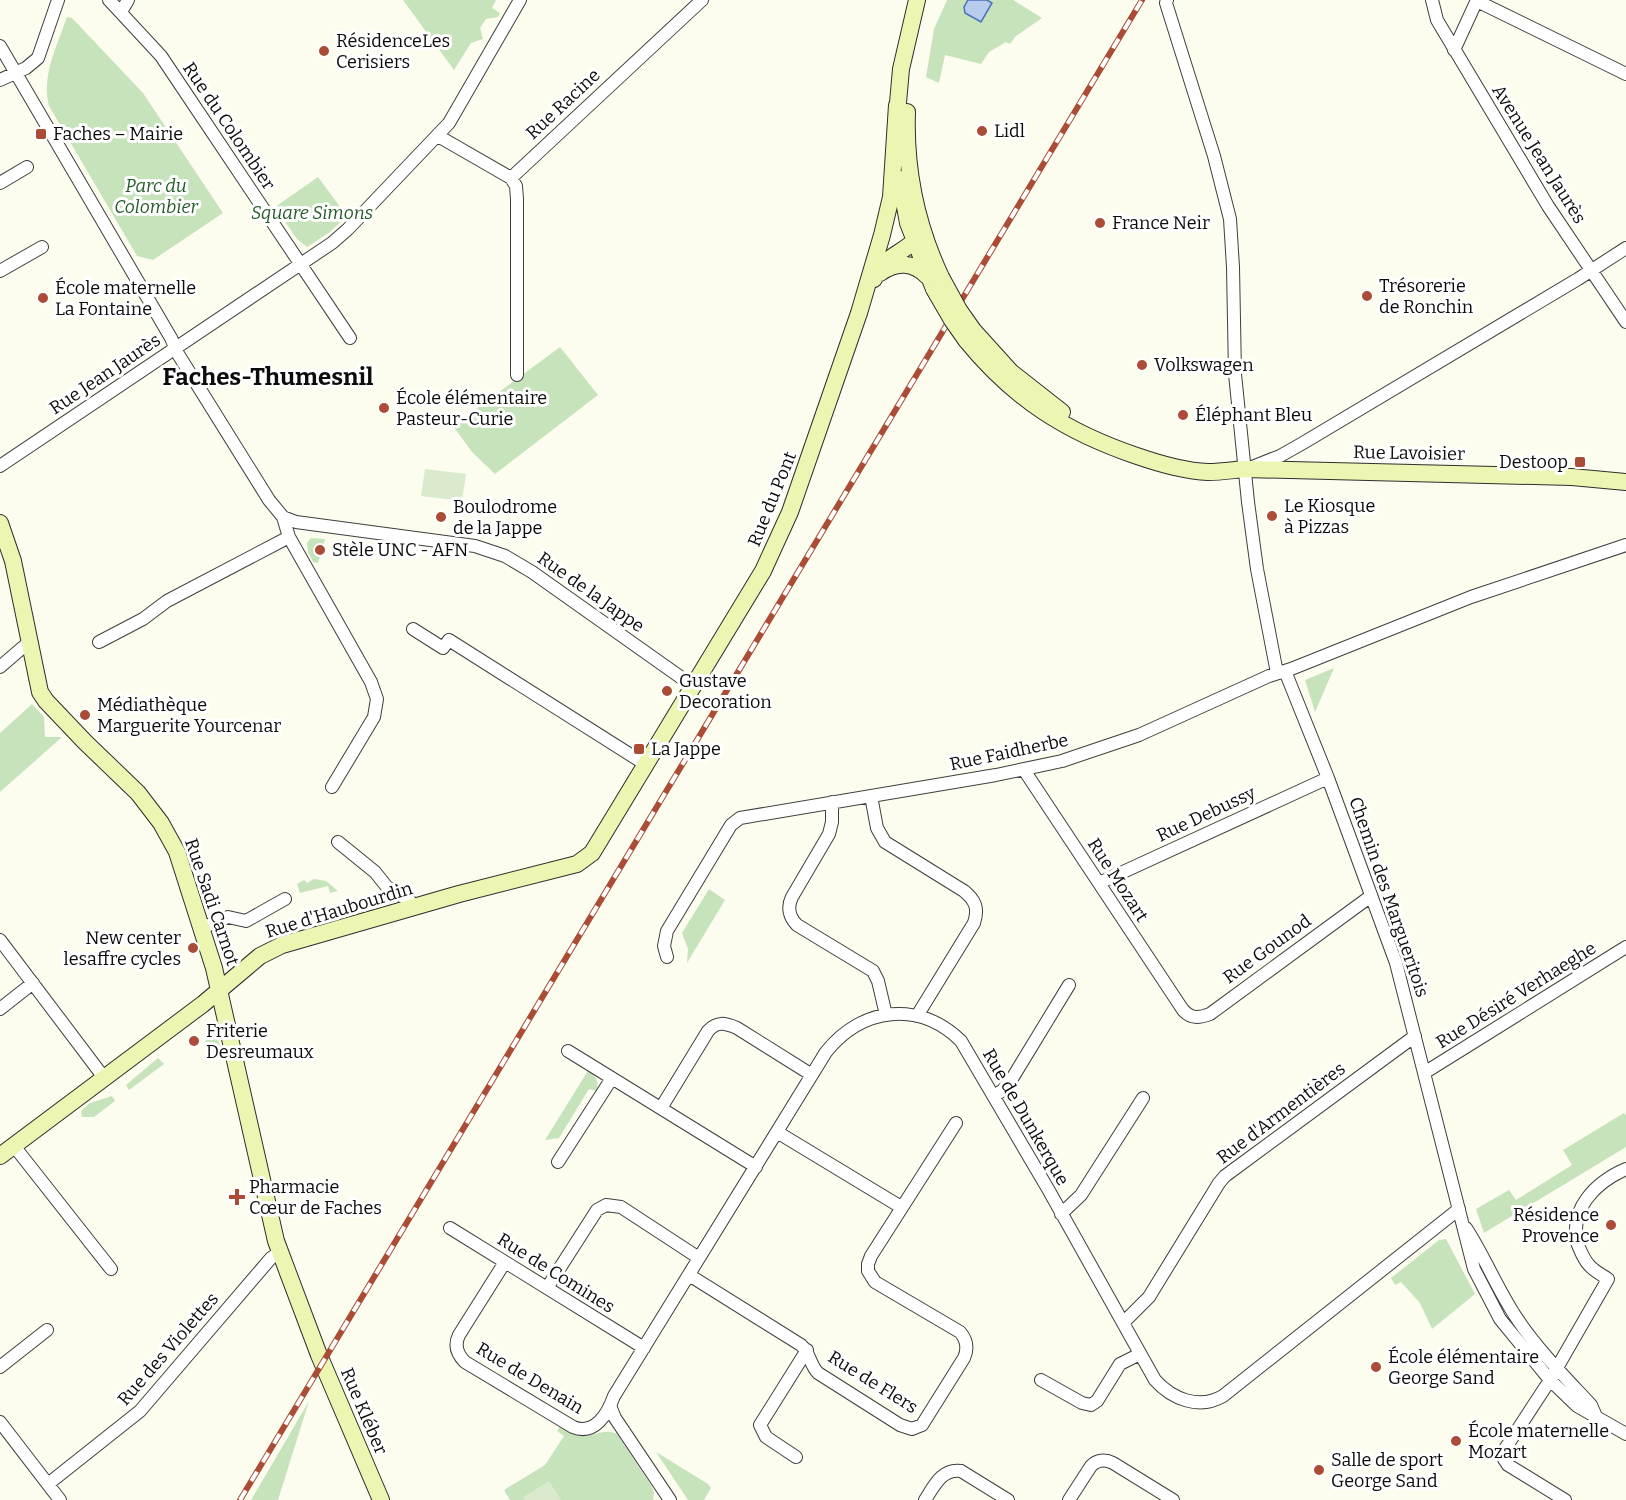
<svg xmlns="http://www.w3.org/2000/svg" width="1626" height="1500" font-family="Bitter,serif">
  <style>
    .green { fill: #c7e3bc }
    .pitch { fill: #d9ebcc }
    .water { fill: #b8cdee; stroke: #4972bb; stroke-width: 1.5 }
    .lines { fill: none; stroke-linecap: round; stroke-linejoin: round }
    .street-casing { stroke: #3f3f3f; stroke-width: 14 }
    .secondary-casing { stroke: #2e2e2e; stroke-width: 18 }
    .street { stroke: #fff; stroke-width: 12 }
    .secondary { stroke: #ecf5b1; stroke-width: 16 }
    .rail-casing { stroke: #aa4c36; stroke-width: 6 }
    .rail { stroke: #fff; stroke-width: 4; stroke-dasharray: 11; stroke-linecap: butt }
    .secondary-bridge-casing { stroke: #2e2e2e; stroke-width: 18; stroke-linecap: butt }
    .secondary-bridge { stroke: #ecf5b1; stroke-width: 16 }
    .poi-dot { fill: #aa4c36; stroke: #fff; stroke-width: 2 }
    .labels { text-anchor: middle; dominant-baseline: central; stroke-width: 6; stroke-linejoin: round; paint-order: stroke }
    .poi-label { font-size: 18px; fill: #0c0c0c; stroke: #fff; text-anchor: start }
    .street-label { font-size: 18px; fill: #0c0c0c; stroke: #fff }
    .park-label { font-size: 18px; font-style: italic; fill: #255b27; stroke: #fff }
    .district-label { font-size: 24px; font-weight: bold; fill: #0c0c0c; stroke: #fff }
  </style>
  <rect width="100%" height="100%" fill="#fcfdee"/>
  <path class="green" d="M403,0H496L492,8L500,13L498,17L486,19L480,28L483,39L471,43L454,70Z
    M947,0H968L964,7L991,3L987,0H1013L1042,18L1016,36L1010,44L1006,42L989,52L981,64L945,55L939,83L926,77L934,29Z
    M67,17L72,18L143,93L223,213L153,260L137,256L49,106C41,76 57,46 67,17Z
    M318,177L347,216L330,232L307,247L297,239L275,207Z
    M560,347L598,395L495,474L472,452L453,426Z
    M311,538L325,539L318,563L313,562L308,552L307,543Z
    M1334,668L1315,712L1305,680Z
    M32,704L44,717L45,737H62L0,792V733Z
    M314,879L326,881L338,891L330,893L328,886L300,893L297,884L304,880L307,883Z
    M709,889L725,900L687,963L688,949L682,933Z
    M357,901L362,907L359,913L309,928L308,923L359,909Z
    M210,1033L216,1035L223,1053L213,1056L204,1044Z
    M158,1058L164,1064L129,1090L126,1085Z
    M589,1069L597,1080L598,1091L589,1089L559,1138L545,1140Z
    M112,1096L115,1101L94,1117H82L81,1111L90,1103Z
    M1624,1113L1626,1115V1147L1484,1233L1476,1209L1509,1190L1516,1200L1572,1165L1563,1150Z
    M1446,1239L1475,1294L1432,1329L1420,1303L1401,1282L1395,1285L1391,1278L1439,1240Z
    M309,1401L278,1500H251Z
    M560,1426C567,1430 575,1437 583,1436C596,1436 604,1428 617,1434L652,1487L654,1493L653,1500H510L504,1490L545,1465L564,1436L557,1431Z
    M656,1452L708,1484L711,1488L704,1500H688Z"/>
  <path class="pitch" d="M425,469L466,474L462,501L421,496Z
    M549,1481L561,1500H525L523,1497Z"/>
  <path class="water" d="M968,0H987L992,3L981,22L965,13L964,7Z"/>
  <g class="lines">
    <g class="street-casing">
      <path id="street" d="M109,0L161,56L350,338
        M1167,0L1166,3L1214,156L1230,219L1233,267L1235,374L1248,502L1257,569L1277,673
        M1432,0L1437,20L1548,206L1626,322
        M1477,1L1626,74
        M121,12L128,0
        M0,46L171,338L178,354L269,500L283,517L289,537L371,682L377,699L374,717L332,787
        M1454,50L1477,0
        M0,80L26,68L38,58L58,0
        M438,136L511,178L702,0
        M511,178L516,186L517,199V375
        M0,183L27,167
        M0,271L42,247
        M0,466L332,243L348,229L449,123L520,0
        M1252,467L1280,456L1303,443L1578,279L1626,248
        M283,517L296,522L475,546L505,556L532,572L693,686
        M413,629L443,648L449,640L645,764
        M99,642L143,619L167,601L289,537
        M0,667L29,642
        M1285,671L1328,778L1396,963L1474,1269L1500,1319L1550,1380L1577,1406L1626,1434
        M1024,770L1183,1010C1191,1019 1199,1018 1210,1014L1371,896
        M871,796L877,828L885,842L964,891C975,900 979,908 974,923L917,1016
        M832,802V822L829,834L792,897C787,907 789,917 797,925L873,971L878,981L886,1015
        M338,842L375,872L387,887L410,901L414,907
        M1099,883L1328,778
        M202,928L228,917L246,921L285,899
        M0,940L105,1079
        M667,957L664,946L667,931L731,825L740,818L996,775L1062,761L1139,735L1269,676L1291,669L1471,597L1626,545
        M0,1009L33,983
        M568,1051L756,1167
        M1424,1073L1626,947
        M994,1096L1003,1090L1013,1077L1069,985
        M661,1108L708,1031C717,1021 725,1023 737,1028L812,1075
        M777,1132L901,1207
        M14,1146L111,1269
        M558,1162L612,1078
        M1061,1214L1081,1195L1143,1098
        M450,1228L644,1348
        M1466,1228C1485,1257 1498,1291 1518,1320C1539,1351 1566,1378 1591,1405L1595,1414
        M505,1262L459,1335C454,1345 457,1354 465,1362L573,1427C595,1436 608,1413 614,1396L826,1052C862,1007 919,1000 961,1041L1048,1189L1155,1380C1172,1399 1199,1410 1223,1396L1459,1209
        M689,1275L801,1345C810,1353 810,1365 818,1373L900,1425L912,1429L922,1425L964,1358C968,1349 967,1340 960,1332L875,1282L868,1271V1264L871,1256L956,1123
        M547,1288L597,1210L606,1205L621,1207L699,1258
        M1123,1323L1149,1297L1219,1183L1225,1176L1415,1036
        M0,1367L47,1330
        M1041,1380L1082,1403L1091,1405L1097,1401L1120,1364L1140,1354
        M611,1408L615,1418L670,1500
        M0,1422L60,1500
        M796,1457L766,1437L760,1425L807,1350
        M48,1484L140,1411L271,1258L280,1252
        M925,1500C934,1486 942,1468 961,1471L1008,1500
        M1069,1500L1091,1466C1097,1460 1105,1459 1113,1463L1173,1500
        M1565,1500L1508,1465L1504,1459L1503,1452L1550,1380L1608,1279C1602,1275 1594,1271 1589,1265C1584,1260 1581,1252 1578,1245C1568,1209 1596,1182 1626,1169"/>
    </g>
    <g class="secondary-casing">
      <path id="secondary" d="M907,112C905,169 917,226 941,277
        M897,114L901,69L917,0
        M900,179L908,223L934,289
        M880,273C896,261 914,262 927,276
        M874,279C883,254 909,253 920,233
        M973,330L1011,372L1062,412
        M966,340C1014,399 1066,432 1137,456C1160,464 1184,471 1208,472C1221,472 1233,470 1245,469L1572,477L1626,482
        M0,523L13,561L40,692L46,701L85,742L138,793L161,823L177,852L214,968L276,1241L319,1355L381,1500
        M0,1156L203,1004L260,956L282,945L459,894L577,864L592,853L763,571L790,512L859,313L882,235L891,197L897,105"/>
    </g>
    <use href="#street" class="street"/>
    <use href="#secondary" class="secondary"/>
    <g class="rail-casing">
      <path id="rail" d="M240,1500L1142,0"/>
    </g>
    <use href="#rail" class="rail"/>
    <g class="secondary-bridge-casing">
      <path id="secondary-bridge" d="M941,277L959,310L973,330
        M934,289L952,320L966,340"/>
    </g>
    <use href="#secondary-bridge" class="secondary-bridge"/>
  </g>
  <g class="poi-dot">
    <circle cx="324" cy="51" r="6"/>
    <circle cx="982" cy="131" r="6"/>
    <rect x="35" y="128" width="12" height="12" rx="3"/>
    <circle cx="1100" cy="223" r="6"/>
    <circle cx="1367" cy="296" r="6"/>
    <circle cx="43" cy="298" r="6"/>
    <circle cx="1142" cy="365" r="6"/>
    <circle cx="384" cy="408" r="6"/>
    <circle cx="1183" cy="415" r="6"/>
    <rect x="1574" y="456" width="12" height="12" rx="3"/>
    <circle cx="1272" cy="516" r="6"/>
    <circle cx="441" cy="517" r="6"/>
    <circle cx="320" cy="550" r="6"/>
    <circle cx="667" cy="691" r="6"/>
    <circle cx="85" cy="715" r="6"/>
    <rect x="633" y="743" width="12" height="12" rx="3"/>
    <circle cx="193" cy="948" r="6"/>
    <circle cx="194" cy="1041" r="6"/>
    <path d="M234 1188h6v6h6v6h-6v6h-6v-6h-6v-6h6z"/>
    <circle cx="1611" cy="1225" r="6"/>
    <circle cx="1376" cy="1367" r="6"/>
    <circle cx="1456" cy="1441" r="6"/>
    <circle cx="1319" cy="1470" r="6"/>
  </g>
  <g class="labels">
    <g class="poi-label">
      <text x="336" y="41">RésidenceLes<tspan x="336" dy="21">Cerisiers</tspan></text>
      <text x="994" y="131">Lidl</text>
      <text x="53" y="134">Faches – Mairie</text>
      <text x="1112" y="223">France Neir</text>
      <text x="1379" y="286">Trésorerie<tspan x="1379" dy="21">de Ronchin</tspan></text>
      <text x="55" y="288">École maternelle<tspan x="55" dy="21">La Fontaine</tspan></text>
      <text x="1154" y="365">Volkswagen</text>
      <text x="396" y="398">École élémentaire<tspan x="396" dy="21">Pasteur-Curie</tspan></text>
      <text x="1195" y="415">Éléphant Bleu</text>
      <text x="1568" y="462" text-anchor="end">Destoop</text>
      <text x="1284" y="506">Le Kiosque<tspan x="1284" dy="21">à Pizzas</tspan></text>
      <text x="453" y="507">Boulodrome<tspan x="453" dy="21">de la Jappe</tspan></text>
      <text x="332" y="550">Stèle UNC - AFN</text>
      <text x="679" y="681">Gustave<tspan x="679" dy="21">Decoration</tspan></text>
      <text x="97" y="705">Médiathèque<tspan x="97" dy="21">Marguerite Yourcenar</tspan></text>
      <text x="651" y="749">La Jappe</text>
      <text x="181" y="938" text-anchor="end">New center<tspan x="181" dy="21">lesaffre cycles</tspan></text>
      <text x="206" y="1031">Friterie<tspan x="206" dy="21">Desreumaux</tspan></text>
      <text x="249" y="1187">Pharmacie<tspan x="249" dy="21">Cœur de Faches</tspan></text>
      <text x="1599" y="1215" text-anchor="end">Résidence<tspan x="1599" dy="21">Provence</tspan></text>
      <text x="1388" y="1357">École élémentaire<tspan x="1388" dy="21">George Sand</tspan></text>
      <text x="1468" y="1431">École maternelle<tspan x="1468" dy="21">Mozart</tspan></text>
      <text x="1331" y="1460">Salle de sport<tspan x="1331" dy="21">George Sand</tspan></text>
    </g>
    <g class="street-label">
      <text transform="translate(563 104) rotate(-43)">Rue Racine</text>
      <text transform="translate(229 126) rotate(56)">Rue du Colombier</text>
      <text transform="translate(1539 154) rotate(58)">Avenue Jean Jaurès</text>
      <text transform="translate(105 374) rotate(-34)">Rue Jean Jaurès</text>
      <text transform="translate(1409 453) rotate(1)">Rue Lavoisier</text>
      <text transform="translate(772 499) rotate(-68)">Rue du Pont</text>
      <text transform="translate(591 592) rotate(35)">Rue de la Jappe</text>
      <text transform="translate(1009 752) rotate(-12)">Rue Faidherbe</text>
      <text transform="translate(1206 814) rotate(-25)">Rue Debussy</text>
      <text transform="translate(1118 880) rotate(57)">Rue Mozart</text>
      <text transform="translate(1389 897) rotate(71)">Chemin des Margueritois</text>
      <text transform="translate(212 902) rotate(71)">Rue Sadi Carnot</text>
      <text transform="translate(339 910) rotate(-17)">Rue d'Haubourdin</text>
      <text transform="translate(1267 949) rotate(-36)">Rue Gounod</text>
      <text transform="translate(1516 995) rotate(-32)">Rue Désiré Verhaeghe</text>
      <text transform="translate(1281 1113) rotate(-37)">Rue d'Armentières</text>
      <text transform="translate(1026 1117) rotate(60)">Rue de Dunkerque</text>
      <text transform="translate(556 1273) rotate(32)">Rue de Comines</text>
      <text transform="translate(168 1349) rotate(-49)">Rue des Violettes</text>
      <text transform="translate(530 1378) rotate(31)">Rue de Denain</text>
      <text transform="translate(873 1382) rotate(32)">Rue de Flers</text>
      <text transform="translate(364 1411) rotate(67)">Rue Kléber</text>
    </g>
    <g class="park-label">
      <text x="156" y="186">Parc du<tspan x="156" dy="21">Colombier</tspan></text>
      <text x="312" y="213">Square Simons</text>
    </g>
    <g class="district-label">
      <text x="268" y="377">Faches-Thumesnil</text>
    </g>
  </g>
</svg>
